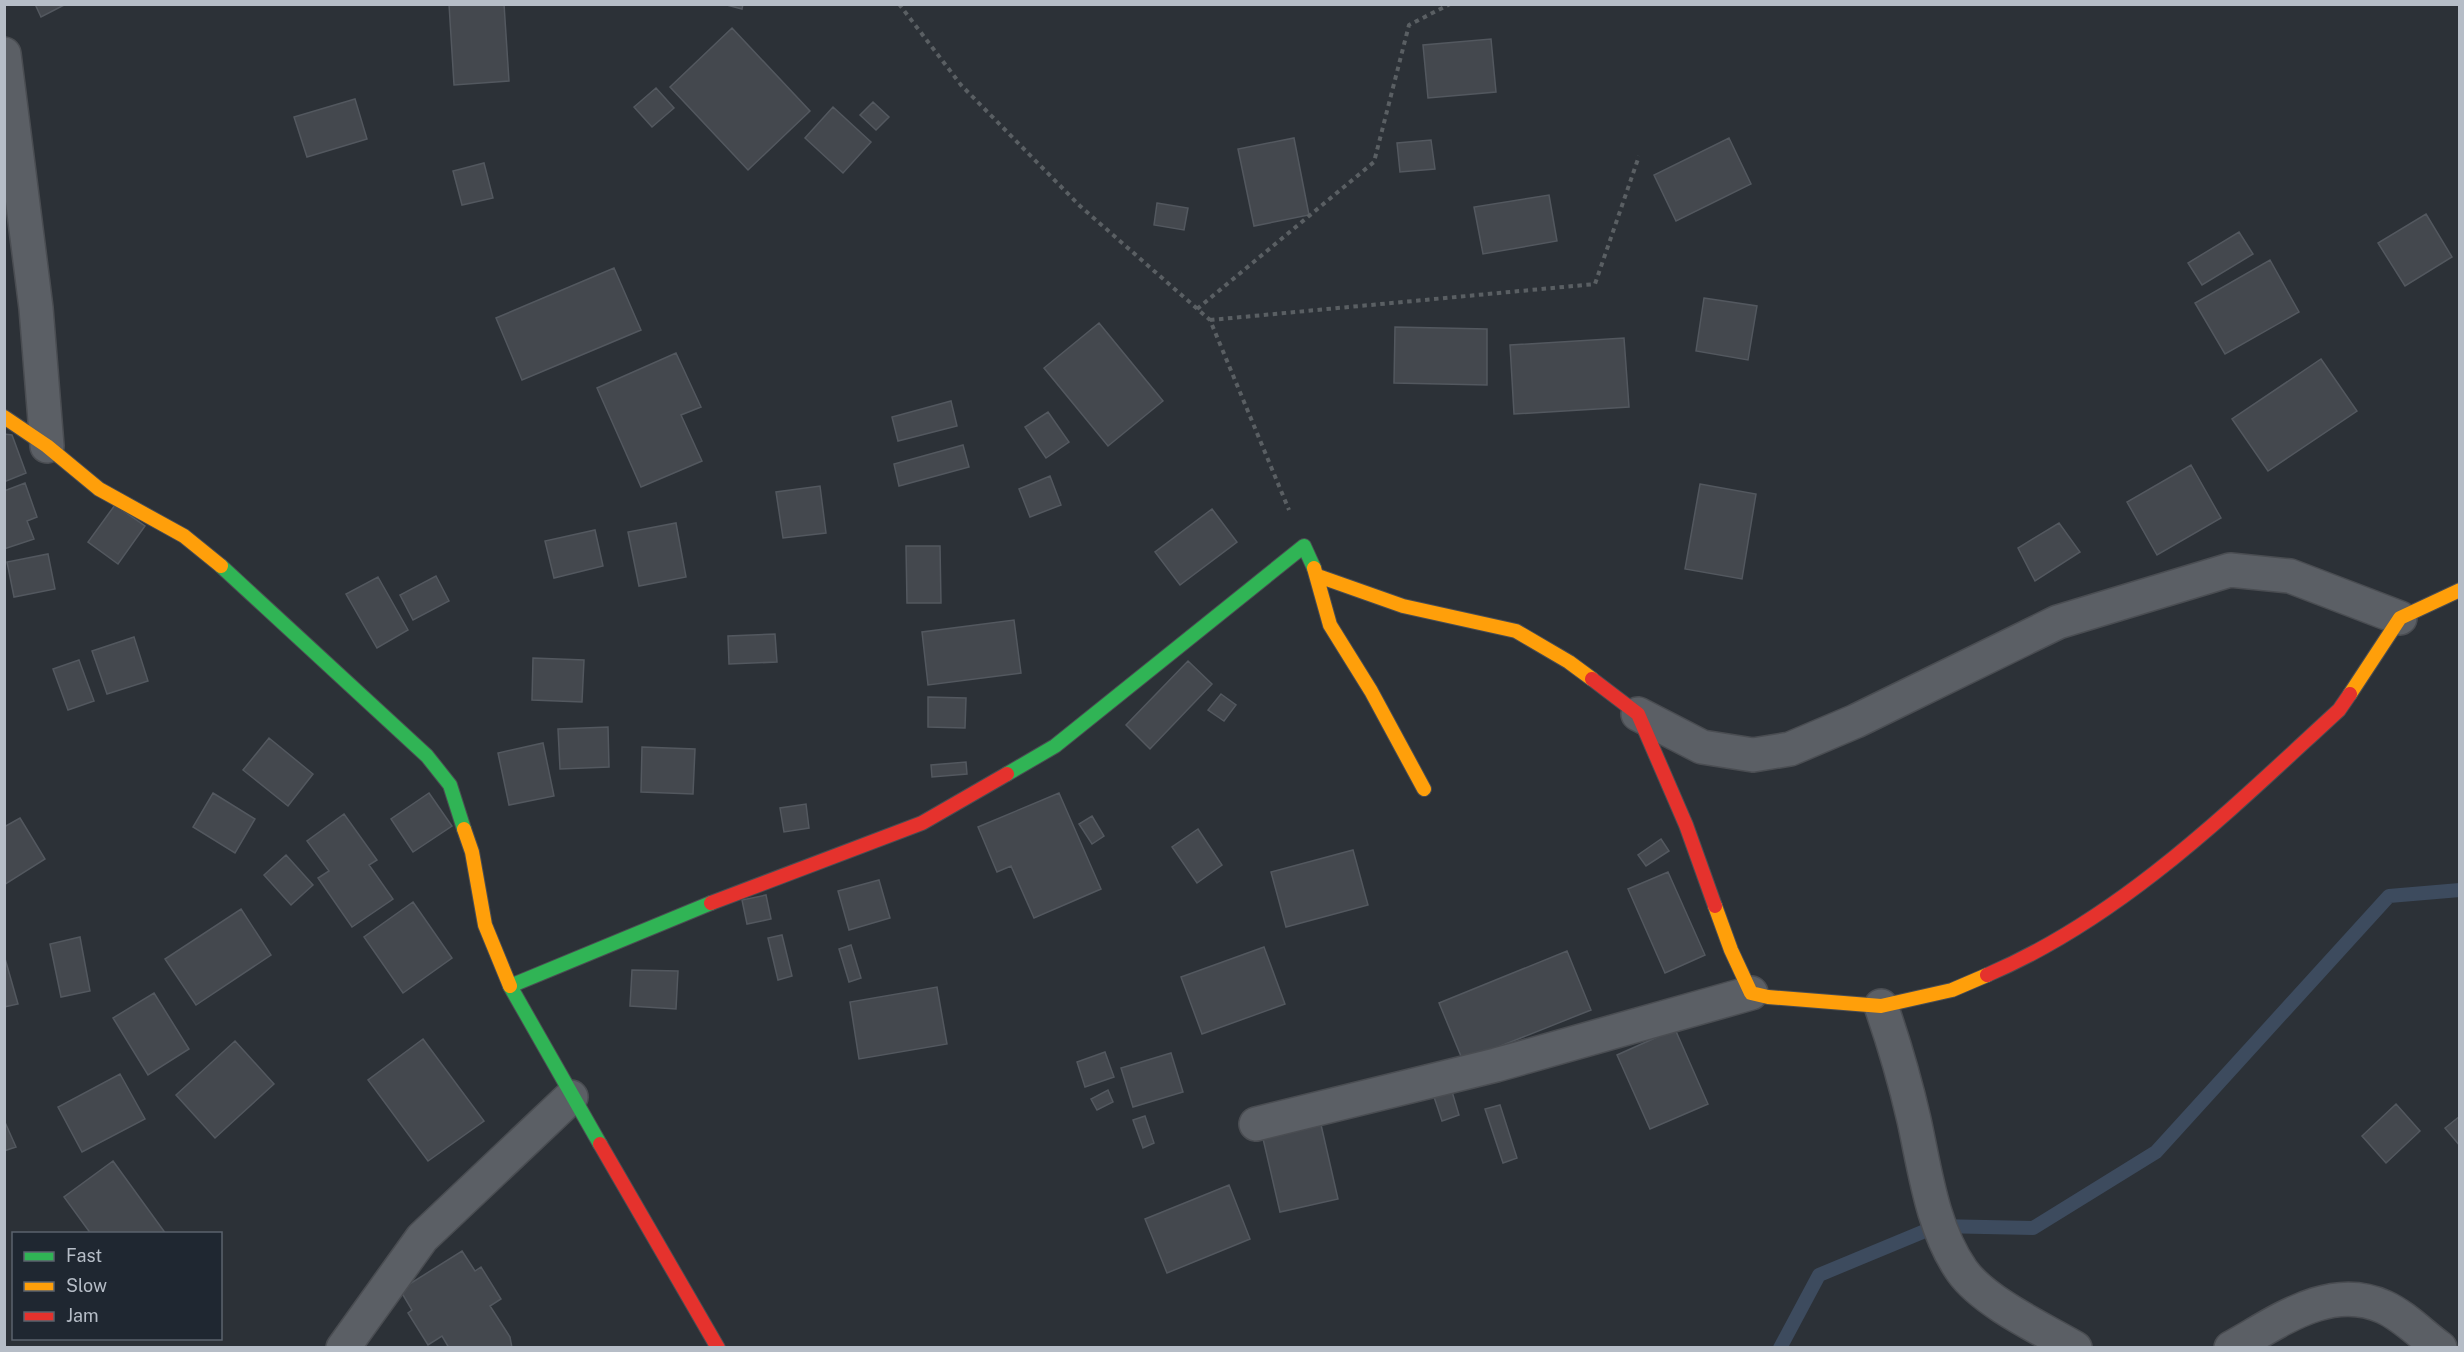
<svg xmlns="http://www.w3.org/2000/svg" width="2464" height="1352" font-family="'Public Sans',sans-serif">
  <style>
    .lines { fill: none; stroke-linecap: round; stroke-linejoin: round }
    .stream { stroke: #3d4b5e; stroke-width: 14 }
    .building { fill: #44484e; stroke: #53585f; stroke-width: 1.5 }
    .street-casing { stroke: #4a4d52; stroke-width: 36 }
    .fast-casing { stroke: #4a4d52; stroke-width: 16 }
    .slow-casing { stroke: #4a4d52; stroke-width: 16 }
    .jam-casing { stroke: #4a4d52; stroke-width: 16 }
    .path { stroke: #5a5f63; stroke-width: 4; stroke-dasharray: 4.5 4.5; stroke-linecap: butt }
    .street { stroke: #5b5f65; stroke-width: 33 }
    .fast { stroke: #30b455; stroke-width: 14 }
    .slow { stroke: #ff9f0a; stroke-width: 14 }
    .jam { stroke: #e5322d; stroke-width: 14 }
  </style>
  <rect width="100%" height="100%" fill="#2c3137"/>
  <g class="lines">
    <path class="stream" d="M1780,1348L1819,1275L1937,1226L2033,1228L2156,1152L2389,896L2460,890"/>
  </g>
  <path class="building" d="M35,4H66L41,17Z
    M449,4H504L509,81L454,85Z
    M723,4H743L742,9Z
    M732,28L810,111L748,170L670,87Z
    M1491,39L1496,92L1428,98L1423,45Z
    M656,88L674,108L652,127L634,107Z
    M355,99L367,139L307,157L294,117Z
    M873,102L889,117L876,130L860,115Z
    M833,107L871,142L843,173L805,138Z
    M1294,138L1309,215L1254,226L1238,149Z
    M1729,138L1751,184L1676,221L1654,175Z
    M1431,140L1435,169L1400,172L1397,143Z
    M484,163L493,198L462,205L453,171Z
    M1549,195L1557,241L1483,254L1474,207Z
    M1157,203L1188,208L1184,230L1154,225Z
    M2426,214L2452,257L2405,286L2378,243Z
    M2239,232L2253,254L2202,285L2188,263Z
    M2270,260L2299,312L2225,354L2195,303Z
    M614,268L641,330L522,380L496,318Z
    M1704,298L1757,306L1748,360L1696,351Z
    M1099,323L1163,401L1108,446L1044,368Z
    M1395,327L1487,329V385L1394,383Z
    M1624,338L1629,407L1514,414L1510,345Z
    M676,353L701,407L681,415L702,461L641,487L597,388Z
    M2321,359L2357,411L2268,471L2232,419Z
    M951,401L957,426L898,441L892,417Z
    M1048,412L1069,442L1046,458L1025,427Z
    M4,434L12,435L26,473L4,482Z
    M963,445L969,467L899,486L894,464Z
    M2191,465L2221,518L2157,555L2127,502Z
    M1050,476L1061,505L1030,517L1019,489Z
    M25,483L37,517L27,521L34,539L4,549V491Z
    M1700,484L1756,494L1742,579L1685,569Z
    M820,486L826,533L783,538L776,492Z
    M115,505L145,526L118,564L88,542Z
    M1212,509L1237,542L1180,585L1155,552Z
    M676,523L686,577L639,586L628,532Z
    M2059,523L2080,552L2035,581L2018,548Z
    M595,530L603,566L554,578L545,541Z
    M906,546H940L941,603H907Z
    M48,554L55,589L14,597L7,562Z
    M436,576L449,601L413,620L400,595Z
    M378,577L408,630L377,648L346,594Z
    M1014,620L1021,673L928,685L922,632Z
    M775,634L777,662L729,664L728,636Z
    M134,637L148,681L107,694L92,651Z
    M533,658L584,660L582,702L532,700Z
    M79,660L94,701L68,710L53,669Z
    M1188,661L1212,684L1150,749L1126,725Z
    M1221,694L1236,705L1224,721L1208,710Z
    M928,697L966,698L965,728L928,727Z
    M608,727L609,767L560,769L558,729Z
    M269,738L313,774L288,806L243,770Z
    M543,743L554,796L509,805L498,753Z
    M642,747L695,749L693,794L641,792Z
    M966,762L967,774L932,777L931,765Z
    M213,793L255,819L235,853L193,827Z
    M429,793L452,826L413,852L391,819Z
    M1059,793L1101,889L1034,918L1011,866L997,872L978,827Z
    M806,804L809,828L784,832L780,808Z
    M344,814L377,860L369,865L393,899L352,927L318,878L329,871L307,841Z
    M1092,816L1104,836L1092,844L1079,824Z
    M20,818L45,859L4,885V827Z
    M1198,829L1222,865L1197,883L1172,847Z
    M1661,839L1669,851L1646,866L1638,855Z
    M1353,850L1368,905L1286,927L1271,872Z
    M286,855L313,885L291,905L264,875Z
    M1668,872L1705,955L1665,973L1628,889Z
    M879,880L890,918L849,930L838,891Z
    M766,895L771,919L747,924L742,900Z
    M413,902L452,958L403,993L364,937Z
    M241,909L271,955L196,1005L165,959Z
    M782,935L792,976L778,980L768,938Z
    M80,937L90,991L61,997L50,944Z
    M851,945L861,978L849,982L839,949Z
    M1264,947L1285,1004L1202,1034L1181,977Z
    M1567,951L1591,1010L1463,1061L1439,1003Z
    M4,955L18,1004L4,1007Z
    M632,970L678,971L676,1009L630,1006Z
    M937,987L947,1044L859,1059L850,1002Z
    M154,993L189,1049L148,1075L113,1018Z
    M1675,1029L1708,1104L1650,1129L1617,1055Z
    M423,1039L484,1121L428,1161L368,1080Z
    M235,1041L274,1084L215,1138L176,1095Z
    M1105,1052L1114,1077L1085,1087L1077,1062Z
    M1171,1053L1183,1092L1133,1107L1121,1068Z
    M120,1074L145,1119L82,1152L58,1107Z
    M1451,1088L1459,1115L1442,1121L1433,1094Z
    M1108,1090L1113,1102L1097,1110L1091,1099Z
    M2396,1104L2420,1131L2386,1163L2362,1136Z
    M1500,1105L1517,1158L1503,1163L1485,1109Z
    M1145,1116L1154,1143L1143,1148L1133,1120Z
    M1319,1116L1338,1199L1280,1212L1261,1130Z
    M2460,1116V1146L2445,1128Z
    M4,1120L16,1147L4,1151Z
    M113,1161L166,1234H91L64,1197Z
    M1229,1185L1250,1239L1167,1273L1145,1219Z
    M462,1251L475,1271L481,1267L501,1299L490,1306L510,1337L512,1348H449L442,1336L428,1345L408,1313L412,1310L400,1290Z"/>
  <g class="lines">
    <g class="street-casing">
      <path id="street" d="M4,54L36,308L47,446
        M1638,714L1702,747L1753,755L1790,749L1856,721L2058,622L2230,570L2290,576L2400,618
        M1881,1006C1894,1043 1905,1081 1914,1120C1925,1170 1932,1228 1962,1271C1984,1302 2042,1329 2075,1348
        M1256,1124L1496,1065L1751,993
        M343,1348L422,1238L571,1097
        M2231,1348C2278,1322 2330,1282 2384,1307C2404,1316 2422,1335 2440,1348"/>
    </g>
    <g class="fast-casing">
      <path id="fast" d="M221,566L427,756L450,785L464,829
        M1007,774L1055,746L1304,546L1314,568
        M600,1144L510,986L711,903"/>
    </g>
    <g class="slow-casing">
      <path id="slow" d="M4,417L47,446L99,489L184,536L221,566
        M1314,568L1330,625L1371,691L1424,789
        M1318,576L1403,606L1516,631L1569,662L1592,679
        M2350,694L2400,618L2460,590
        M464,829L472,852L485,925L510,986
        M1715,906L1731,950L1751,993L1768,997L1881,1006L1952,990L1987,975"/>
    </g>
    <g class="jam-casing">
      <path id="jam" d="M1592,679L1638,714L1686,825L1715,906
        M711,903L922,823L1007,774
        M1987,975C2123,917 2231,809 2339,710L2350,694
        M600,1144L718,1348"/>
    </g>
    <path class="path" d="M899,4L961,85L1080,206L1210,320L1289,510
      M1197,309L1374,162L1409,25L1450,4
      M1210,320L1595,284L1639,156"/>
    <use href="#street" class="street"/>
    <use href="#fast" class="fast"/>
    <use href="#slow" class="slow"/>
    <use href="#jam" class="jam"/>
  </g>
  <rect width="2464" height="1352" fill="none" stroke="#b6bdc7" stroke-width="12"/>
  <rect x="12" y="1232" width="210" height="108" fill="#1f2731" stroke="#5b636d" stroke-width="1.5"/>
  <rect x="24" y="1252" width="30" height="9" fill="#30b455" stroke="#5b636d" stroke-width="1.5"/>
  <text x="66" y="1262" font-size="18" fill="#b6bdc7">Fast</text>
  <rect x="24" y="1282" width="30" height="9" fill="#ff9f0a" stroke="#5b636d" stroke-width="1.5"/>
  <text x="66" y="1292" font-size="18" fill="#b6bdc7">Slow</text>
  <rect x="24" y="1312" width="30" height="9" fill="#e5322d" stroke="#5b636d" stroke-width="1.5"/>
  <text x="66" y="1322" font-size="18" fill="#b6bdc7">Jam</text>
</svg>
